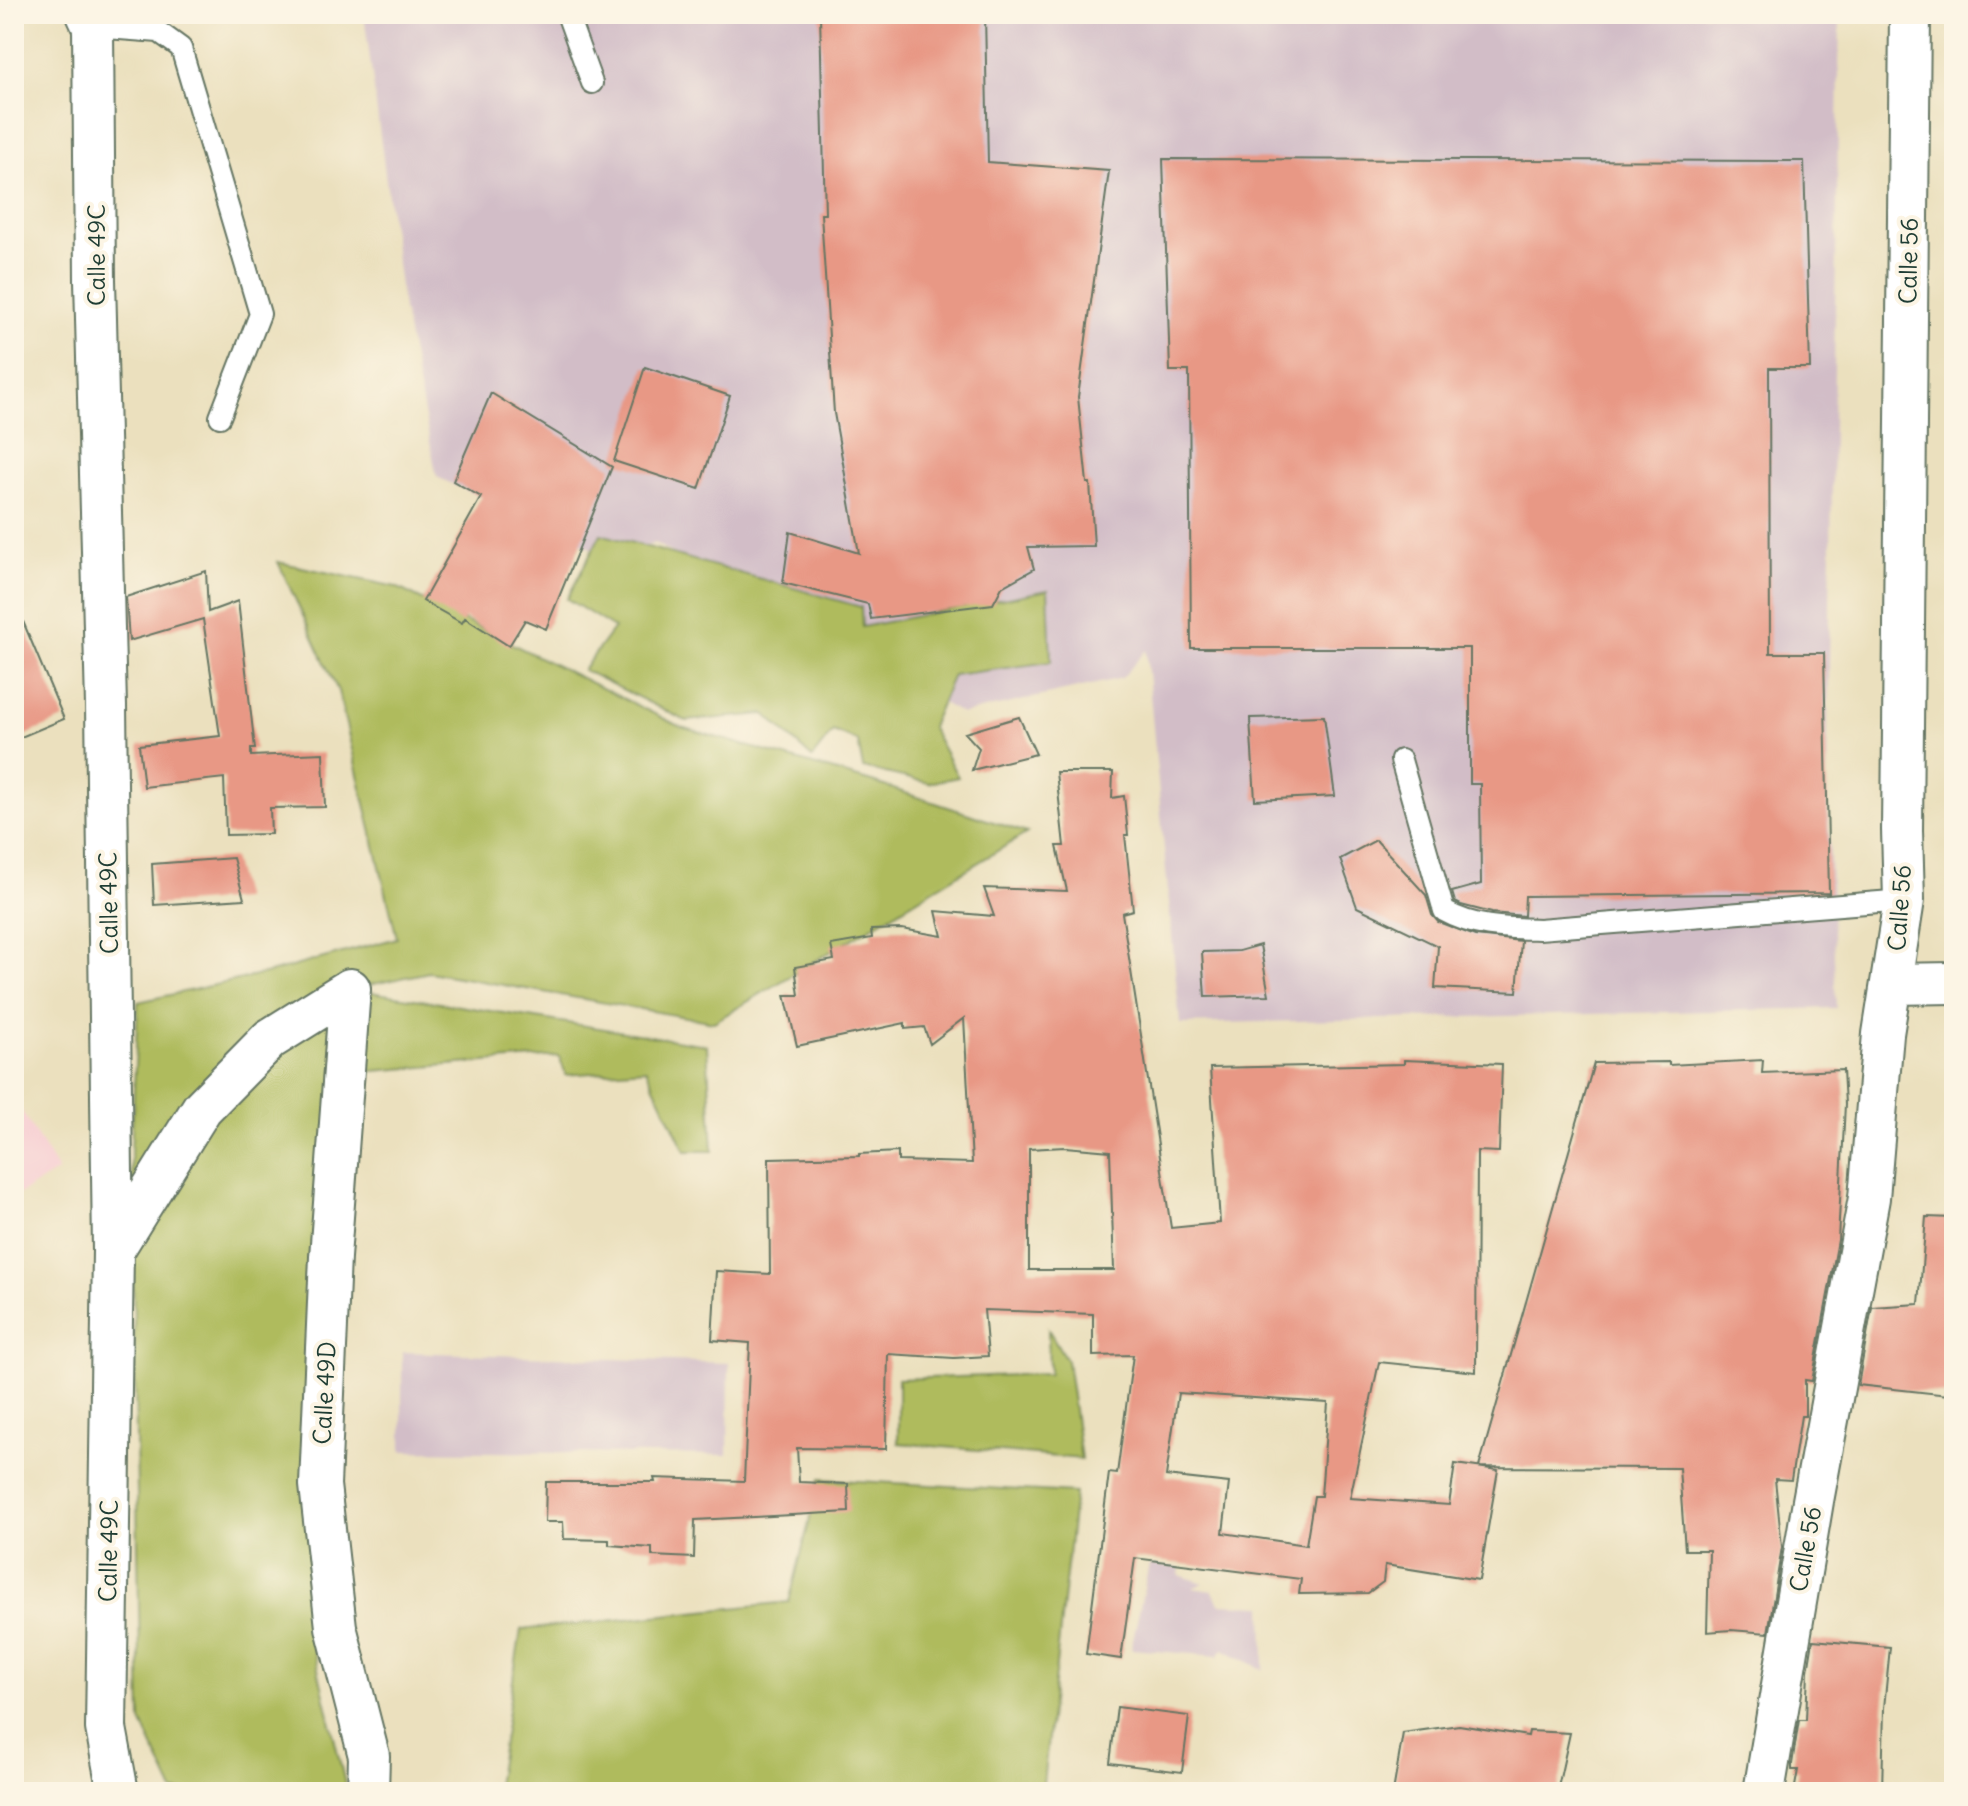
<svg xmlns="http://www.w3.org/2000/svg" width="1968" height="1806" font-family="Delius,sans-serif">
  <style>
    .built { fill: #f7cfd3 }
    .industrial { fill: #d2bdc7 }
    .green { fill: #afbb5d; stroke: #677c48; stroke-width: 2 }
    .building { fill: #e89885; fill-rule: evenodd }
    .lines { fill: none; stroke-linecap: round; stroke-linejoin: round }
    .lane-casing { stroke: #667664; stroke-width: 24 }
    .street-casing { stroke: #667664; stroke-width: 44 }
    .lane { stroke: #fff; stroke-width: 20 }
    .street { stroke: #fff; stroke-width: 40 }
    .labels { text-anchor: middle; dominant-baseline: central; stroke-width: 8; stroke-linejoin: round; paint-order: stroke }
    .street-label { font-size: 24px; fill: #1f3d34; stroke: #fcf5e5 }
  </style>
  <rect width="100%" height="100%" fill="#fcf5e5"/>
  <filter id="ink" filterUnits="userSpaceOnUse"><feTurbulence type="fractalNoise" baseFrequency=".0125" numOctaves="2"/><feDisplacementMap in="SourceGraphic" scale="16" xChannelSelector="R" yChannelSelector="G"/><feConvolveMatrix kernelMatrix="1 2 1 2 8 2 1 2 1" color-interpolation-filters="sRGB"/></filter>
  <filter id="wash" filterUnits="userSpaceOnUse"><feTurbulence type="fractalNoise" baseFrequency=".006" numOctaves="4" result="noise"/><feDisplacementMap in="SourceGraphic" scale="32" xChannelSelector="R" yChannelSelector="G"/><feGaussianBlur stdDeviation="1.8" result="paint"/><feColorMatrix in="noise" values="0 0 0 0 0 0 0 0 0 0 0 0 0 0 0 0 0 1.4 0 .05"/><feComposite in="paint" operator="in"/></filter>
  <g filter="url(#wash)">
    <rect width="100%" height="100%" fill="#ebe0be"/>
    <path class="built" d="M14,1098L58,1171L14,1197Z"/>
    <path class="industrial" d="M364,14H1840L1827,782L1836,1008L1180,1024L1146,650L1122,678L962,714L655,543L606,555L437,477L403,309Z
      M402,1352L729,1363L728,1455L402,1451Z
      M1149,1565L1180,1568L1179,1575L1204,1583L1192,1588L1213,1591L1219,1604L1263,1606L1264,1670L1223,1649L1218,1656L1131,1649Z"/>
    <path class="green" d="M601,534L861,607L862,627L1048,590L1051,662L953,675L931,727L958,777L929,783L863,768L858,741L833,731L812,758L765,714L686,721L583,670L614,628L567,599Z
      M278,562L396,587L681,727L872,782L1027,833L714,1022L429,972L350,989L348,1038L371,992L707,1045L713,1151H685L646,1069L566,1075L559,1056L348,1073L313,1648L347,1792H174L141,1721L131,1153L138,1002L269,973L397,938L338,691Z
      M1048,1329L1067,1361L1081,1459L898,1443V1379L1049,1374Z
      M820,1479L1075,1493L1042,1792H495L521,1630L789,1602Z"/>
    <g id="blocks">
      <path class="building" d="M820,14H985L988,162L1109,171L1078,397L1087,483H1090L1094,546L1028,547L1034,569L1002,587L993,604L871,619L868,604L783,583L790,532L859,553L834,413L821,214H825Z
        M1163,159L1804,161L1810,368H1769L1770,653H1824L1829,893L1525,896L1524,916L1492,913L1461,905L1455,902L1452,892L1481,884L1480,784H1470V648H1191L1189,371H1170Z
        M645,367L730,396L699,489L614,461Z
        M491,393L612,467L546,629L525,620L509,646L465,618L462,623L423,601L481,497L453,481Z
        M206,571L208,612L238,601L255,749H251V756L323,753L325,807L270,808L271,834L226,835L224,778L144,787L139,745L220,736L203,619L129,641L126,597Z
        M14,600L64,719L14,740Z
        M1324,716L1335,796L1255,800L1250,718Z
        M1019,717L1036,754L972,770L979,748L965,733Z
        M1056,772H1113L1112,798L1124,796L1128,835H1125L1133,910L1122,913L1171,1228L1220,1223L1210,1068L1404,1064V1060L1502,1064L1499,1152L1477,1151L1476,1372L1379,1362L1350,1498L1449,1505L1455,1464L1498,1470L1479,1580L1385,1565L1383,1582L1368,1593L1299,1594L1301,1579L1135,1558L1121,1659L1086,1654L1109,1473L1117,1474L1133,1355L1093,1356V1314L984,1310L988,1356L954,1358L888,1354L886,1449L797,1448L799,1482L848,1484L849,1512L695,1520L694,1558L652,1556V1548L609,1545V1540L564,1539L563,1522H545L546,1482H655L654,1478L744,1481L750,1343L712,1340L716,1271L770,1274L769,1158L859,1156V1154L898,1152V1161L972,1163L964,1018L930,1044L924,1027L905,1029V1023L797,1046L785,995H799L795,967L834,960L831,945L872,938L871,930L902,929L942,936L936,911L994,916L984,888L1067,891L1057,846H1064ZM1065,1147L1110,1151L1114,1270H1029V1149ZM1178,1393L1328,1403L1321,1496H1314L1306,1545L1223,1533L1229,1483L1166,1476Z
        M1376,840L1426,895L1432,915L1438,922L1475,936L1521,941L1517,992L1435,988L1438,946L1357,907L1340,859Z
        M233,858L244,899L154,905L152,864Z
        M1260,945L1269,995L1205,997L1202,952L1239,951Z
        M1763,1060L1762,1073L1843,1070L1845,1104L1838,1240L1812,1381L1805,1380V1416H1801L1791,1480L1775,1479L1782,1547L1768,1633L1731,1630L1707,1632L1709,1550H1685L1679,1468L1479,1467L1594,1063L1669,1062V1065Z
        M1926,1217L1954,1218V1349L1948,1395L1858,1385L1872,1307L1919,1304Z
        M1813,1640L1890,1647L1884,1708L1882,1792H1794L1798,1770H1792V1764L1799,1720H1806L1808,1671Z
        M1117,1707L1189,1716L1182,1772L1110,1763Z
        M1459,1725L1528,1736L1529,1731L1570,1733L1557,1792H1393L1403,1733Z"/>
    </g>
  </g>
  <g filter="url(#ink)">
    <use href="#blocks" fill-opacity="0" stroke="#667664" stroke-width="2"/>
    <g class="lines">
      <g class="lane-casing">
        <path id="lane" d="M567,14L592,83
          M93,27L159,32L181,48L260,314L220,417
          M1401,760L1444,911C1475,928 1504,928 1539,929L1904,900"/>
      </g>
      <g class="street-casing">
        <path id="street" d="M87,14L93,27L95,280L106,706L113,1251L106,1728L118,1792
          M1891,984L1954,983
          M350,989L330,1257L320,1485L336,1627L369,1756L368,1792
          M113,1251L202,1108L270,1039L350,989
          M1764,1792L1813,1501L1869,1198L1883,1034L1904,900L1902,830L1910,14"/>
      </g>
      <use href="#lane" class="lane"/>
      <use href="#street" class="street"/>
    </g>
  </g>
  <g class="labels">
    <g class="street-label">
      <text transform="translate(96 255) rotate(-90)">Calle 49C</text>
      <text transform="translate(1908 261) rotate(-89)">Calle 56</text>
      <text transform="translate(108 903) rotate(-91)">Calle 49C</text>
      <text transform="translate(1899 908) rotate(-86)">Calle 56</text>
      <text transform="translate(324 1393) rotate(-87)">Calle 49D</text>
      <text transform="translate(1805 1549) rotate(-80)">Calle 56</text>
      <text transform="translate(108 1551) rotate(-89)">Calle 49C</text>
    </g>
  </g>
  <rect width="1968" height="1806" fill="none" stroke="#fcf5e5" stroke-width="48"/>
</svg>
